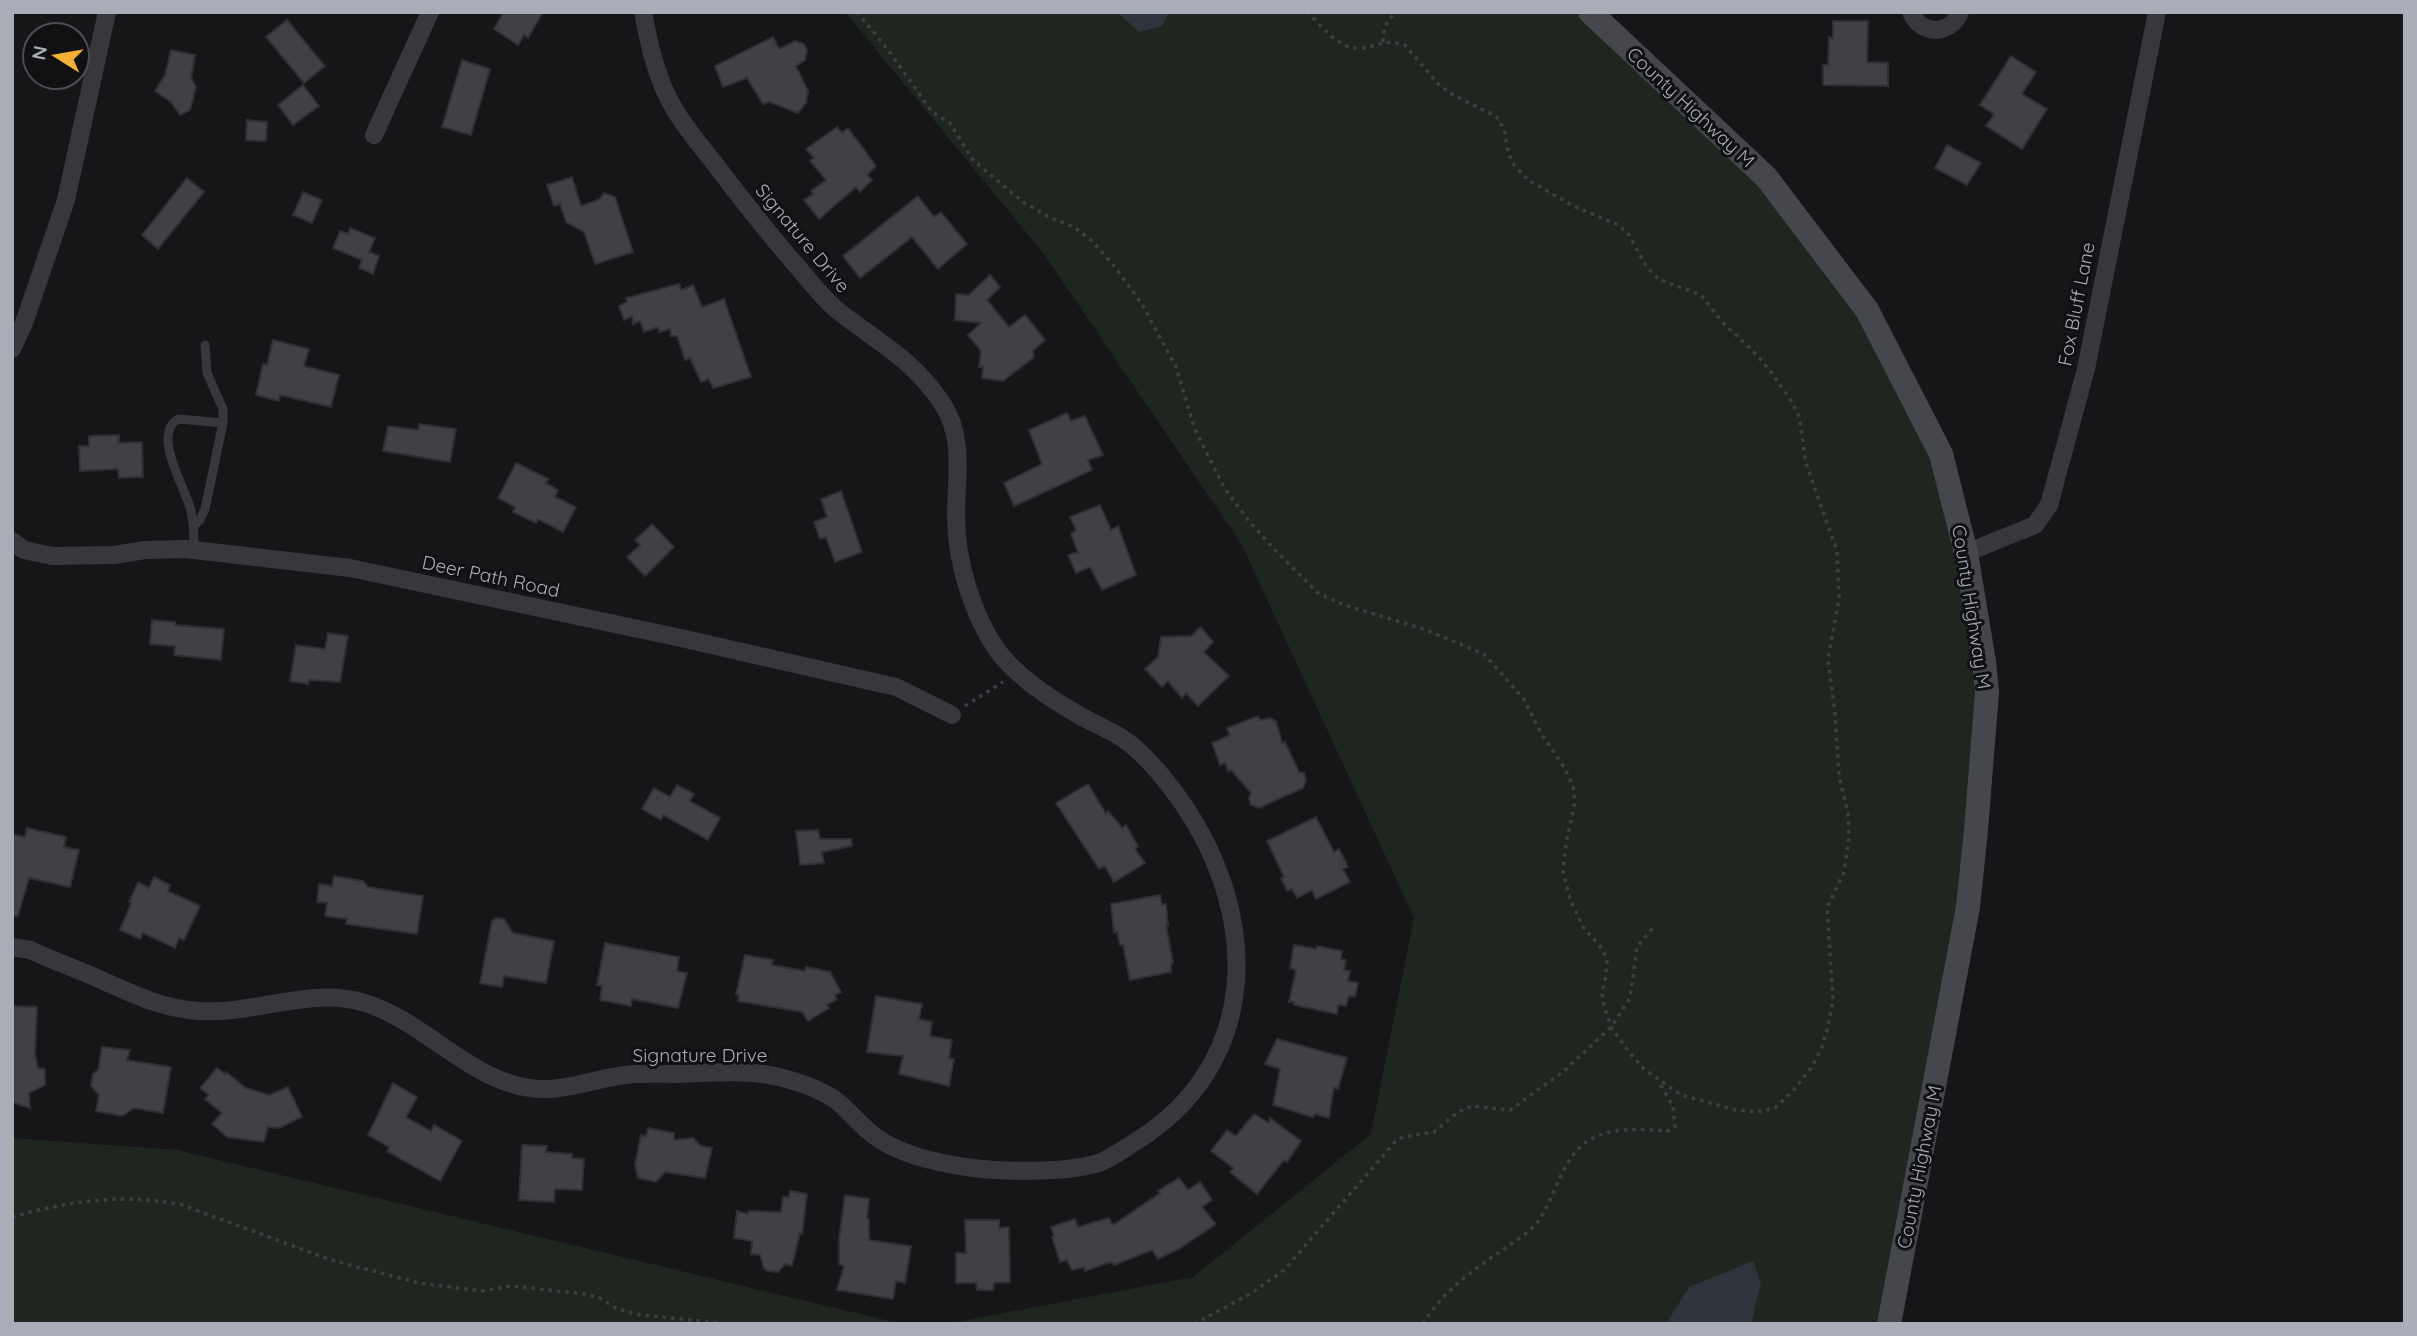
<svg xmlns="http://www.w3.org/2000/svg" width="2417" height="1336" font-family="Quicksand,sans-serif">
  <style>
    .green { fill: #1e261f }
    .water { fill: #2c353c }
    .building { fill: #404145; stroke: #303034; stroke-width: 2 }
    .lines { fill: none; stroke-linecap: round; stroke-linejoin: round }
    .path { stroke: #3d3f44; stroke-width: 3.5; stroke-dasharray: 3.5 5; stroke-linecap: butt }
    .lane { stroke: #37383d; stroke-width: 9 }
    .street { stroke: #37383d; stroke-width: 18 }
    .secondary { stroke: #45474d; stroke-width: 24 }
    .labels { text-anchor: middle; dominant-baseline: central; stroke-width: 6; stroke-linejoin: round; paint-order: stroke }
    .street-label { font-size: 19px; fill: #a8adb8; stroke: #111113 }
  </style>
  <rect width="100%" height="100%" fill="#161618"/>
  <path class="green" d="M845,12H1590L1766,177L1867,310L1941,454L1984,743L1889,1324H946L1193,1277L1371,1134L1414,918L1242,545L1044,254Z
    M12,1138L177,1150L902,1324H12Z"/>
  <path class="water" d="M1117,12H1169L1162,26L1139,32Z
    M1753,1261L1761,1283L1751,1324H1666L1689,1287Z"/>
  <path class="building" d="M504,12H543L528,38L524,35L518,45L494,29Z
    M287,20L325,66L304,83L266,37Z
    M1833,21H1868L1867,62L1888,63V86L1823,85V65H1828L1829,37L1833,38Z
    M773,37L779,49L795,41L804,44L807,50L805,60L796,66L808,91L806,103L798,113L769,102L763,104L747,78L723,87L715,66Z
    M171,50L195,55L191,78L196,87L190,110L180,115L171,102L155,91L165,75Z
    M2011,56L2036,72L2022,94L2047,109L2022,149L1986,126L1994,114L1980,105Z
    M462,60L490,69L471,135L442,127Z
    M303,85L319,106L293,125L278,105Z
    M247,120L267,122L266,141L246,140Z
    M837,127L842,133L848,128L876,166L867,175L872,180L860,192L856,187L819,219L804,200L813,194L811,191L826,180L810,161L814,158L806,149Z
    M1947,145L1981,163L1967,185L1935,168Z
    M572,177L581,206L600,199L604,193L615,197L633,252L595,264L584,232L566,222L560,204L554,206L547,185Z
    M187,178L204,192L158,249L142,235Z
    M303,192L322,200L312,223L293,215Z
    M918,196L934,217L941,212L967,244L938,269L912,237L860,278L843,256Z
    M350,228L375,238L369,252L379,256L373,274L359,268L362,260L333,248L340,231L348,234Z
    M990,275L1000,287L987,300L1009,327L1025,315L1045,340L1033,351L1034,357L1003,381L982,378L983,367H979L981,351L968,335L981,323L955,320L956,294L969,295Z
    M679,284L681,290L693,285L702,307L724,299L751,377L713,388L709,379L701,382L690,358L685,360L677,336H671L670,329L659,332L658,327L644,332L640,321L633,324L632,316L624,320L619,306L627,302L626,298Z
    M273,340L309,349L304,366L339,375L331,407L280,395L279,401L256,395L263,364L267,365Z
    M1067,413L1071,421L1085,416L1103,455L1088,460L1092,470L1014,506L1004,483L1042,464L1029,430Z
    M419,424L456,429L450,462L383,451L388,426L418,430Z
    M119,435V443L142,442L143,477L119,478L118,469L80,471L79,446H89V436Z
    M516,463L548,479L546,483L558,490L555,497L576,507L563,532L538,519L536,523L513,512L515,507L498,498Z
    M841,491L862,552L835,562L826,537L820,539L814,522L827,517L821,499Z
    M1100,505L1111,530L1118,526L1136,575L1102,590L1090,567L1076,573L1068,555L1078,552L1071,534L1076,530L1070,517Z
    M652,524L674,547L645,576L627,557L640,545L635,540Z
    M152,620L175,622V625L224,629L221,660L174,655L175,646L150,644Z
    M1201,627L1213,642L1204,652L1229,676L1198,706L1186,693L1182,698L1168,681L1162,687L1145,669L1158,657L1161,637L1191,636Z
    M328,633L348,636L340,682L309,680L308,684L290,681L296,645L325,649Z
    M1258,716L1260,720L1270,718L1276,721L1282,743L1285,742L1299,772L1304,773L1306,781L1303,788L1259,808L1251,805L1249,798L1251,793L1231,770L1228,771L1225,763L1220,765L1212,743L1230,735L1227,728Z
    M1088,784L1106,814L1108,811L1122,828L1126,825L1138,846L1135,849L1145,863L1114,882L1105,866L1099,869L1056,803Z
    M677,785L694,794L690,801L720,818L708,840L663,815L661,820L642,809L654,788L670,797Z
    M1316,817L1334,852L1339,849L1348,867L1343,869L1350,882L1316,899L1312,890L1297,898L1292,889L1287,891L1281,878L1284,877L1267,841Z
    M27,828L66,837L64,847L79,850L70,887L29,878L18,916H12V834L25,837Z
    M818,830L820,839H851L852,846L822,852L824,863L800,865L796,831Z
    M334,876L363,881L368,887L423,896L417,934L346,924L347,919L325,916L327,903L317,902L319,884L332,886Z
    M154,877L170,885L168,891L200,906L184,940L179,938L175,948L143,933L140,939L120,930L131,903L129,902L138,882L149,888Z
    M1160,895L1162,905L1166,904L1168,925H1166L1173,963H1171V972L1130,980L1123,945H1120L1117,932L1114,933L1111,904Z
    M496,918L504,919L513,933L554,941L546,983L504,976L502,987L480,983L492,921Z
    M605,943L679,957L677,971L687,973L678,1008L632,999L631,1006L600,1000L602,986L597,985Z
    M1294,945L1316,949L1317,946L1342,951L1341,959L1346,960L1344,970L1350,971L1348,981L1358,983L1355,997L1349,996L1346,1006L1338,1005L1337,1014L1294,1005V1002H1289L1296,970L1290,968Z
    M745,955L773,960L772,965L805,971L806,967L830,972L841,992L835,995L837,999L827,1005L829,1008L808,1021L802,1012L738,1001L739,995L736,994Z
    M876,996L922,1004L919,1019L932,1022L930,1036L952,1040L949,1058L954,1059L949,1086L899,1074L903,1056L867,1052Z
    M12,1006L37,1007L35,1054L38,1068L45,1069V1085L29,1093L30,1108L12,1102Z
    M1277,1039L1347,1058L1338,1089L1334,1087L1329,1118L1315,1114L1313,1117L1273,1105L1280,1069L1265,1064Z
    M102,1047L130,1050L127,1060L171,1067L163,1113L134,1108L122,1116L96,1111L99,1095L91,1086L93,1074L98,1070Z
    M217,1068L225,1074L226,1072L246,1088L269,1095L288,1087L302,1117L279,1128L268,1127L264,1142L227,1137L212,1124L222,1113L205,1099L209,1095L200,1088Z
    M393,1083L417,1097L406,1117L431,1131L434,1125L462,1141L440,1181L387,1151L389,1147L368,1135Z
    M1254,1114L1269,1123L1270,1118L1301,1141L1287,1162L1284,1160L1257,1194L1230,1172L1233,1168L1211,1151L1227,1130L1236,1136Z
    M648,1128L674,1133V1140L693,1138L701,1146L712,1148L705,1178L665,1172L656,1182L638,1178L635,1165L641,1135L646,1136Z
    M522,1145L547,1146L546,1152L572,1154V1158L584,1159L582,1190L555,1189L554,1202L519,1200Z
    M1179,1178L1188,1190L1200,1182L1212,1200L1202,1207L1216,1224L1179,1249L1158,1259L1152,1250L1114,1265L1111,1262L1085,1271L1084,1267L1072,1270L1067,1260L1060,1262L1052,1237L1054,1236L1051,1227L1075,1219L1078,1227L1109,1218L1113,1225L1160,1193L1158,1191Z
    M790,1191L807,1194L802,1234L800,1233L792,1266L785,1264L778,1272L768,1271L764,1269L760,1255L751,1254L752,1241L734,1238L737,1211L748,1214L749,1211L781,1212L783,1197H789Z
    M845,1195L869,1199L867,1218L869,1219V1240L911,1246L905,1283L896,1281L893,1299L837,1290L844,1266L839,1264V1239Z
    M965,1220H999V1228L1009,1227L1010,1282L994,1283L993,1290H977L976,1283H956V1253H966Z"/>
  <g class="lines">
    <path class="path" d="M857,12L889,51L932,112L950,123L973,160L1023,202L1049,217L1074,227L1091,240L1114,266L1142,304L1176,367L1195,430L1225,489L1249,521L1274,549L1319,594L1345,605L1426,630L1484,654L1523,698L1541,733L1565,769L1573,786L1575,802L1566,844L1563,871L1570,899L1583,927L1600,946L1607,959L1606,976L1602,992L1604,1006L1611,1027L1628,1051L1644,1069L1681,1095L1736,1110L1757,1112L1775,1108L1793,1091L1811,1068L1821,1050L1828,1027L1833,1000L1827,908L1844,872L1849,837L1848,813L1839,776L1835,713L1828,659L1839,599L1837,551L1806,463L1799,416L1790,399L1768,368L1751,349L1724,324L1701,295L1658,279L1646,266L1629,235L1619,225L1573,206L1528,180L1514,165L1508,152L1504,129L1496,116L1455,96L1439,85L1405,45C1385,39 1380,46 1361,48C1339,50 1322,27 1308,12
      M1383,42C1384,28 1385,20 1398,12
      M965,706L1003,682
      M12,1217C69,1201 124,1193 182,1205L331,1260L419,1283L482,1291L511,1286L585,1294L600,1298L617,1309L641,1315L729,1324
      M1194,1324L1250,1294L1284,1270L1395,1142L1403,1137L1434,1132L1458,1112L1472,1106L1510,1110L1564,1071L1611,1027L1630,998L1637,947L1655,925
      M1423,1324C1441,1293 1472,1271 1501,1251C1512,1243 1526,1235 1535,1225C1555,1202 1559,1162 1585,1143C1608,1126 1642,1129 1668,1131L1675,1126L1673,1106L1660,1084"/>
    <path class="lane" d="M193,526L200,520L205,509L223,423
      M194,550C194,537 194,524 191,511C186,488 151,435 178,419L223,423V409L207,373L205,345"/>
    <path class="street" d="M1911,12C1921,36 1950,36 1960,12
      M374,135L430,12
      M12,349L24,323L66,200L107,12
      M12,541L24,550L52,556L114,555L145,550L185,549L350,568L681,638L896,687L952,715
      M1966,553L2035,525L2049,505L2086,369L2157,12
      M12,947L30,950C50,959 70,967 90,975C127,991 157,1008 199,1011C255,1015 310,986 365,1003C430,1023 478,1092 549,1089C574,1088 600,1078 625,1075C642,1073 659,1074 676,1074C709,1073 747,1069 779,1077C799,1082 822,1089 838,1102C851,1113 862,1127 876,1137C902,1156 942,1164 973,1168C1005,1172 1072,1173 1101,1162C1113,1157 1124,1149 1135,1142C1261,1064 1261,919 1183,804C1167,781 1146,754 1122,738C1108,729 1092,723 1077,714C1048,697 1017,677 997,650C972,614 956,560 956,516C956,477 965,438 942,403C912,358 877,342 837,310C824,299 813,285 802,272C774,240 747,206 721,172C706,152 688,132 675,110C657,81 649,45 643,12"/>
    <path class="secondary" d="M1590,12L1766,177L1867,310L1941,454L1966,553L1984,662L1987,692L1976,830L1968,907L1889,1324"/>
  </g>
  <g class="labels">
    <g class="street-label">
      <text transform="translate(1691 107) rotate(43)">County Highway M</text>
      <text transform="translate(803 238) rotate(50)">Signature Drive</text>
      <text transform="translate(2076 304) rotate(-79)">Fox Bluff Lane</text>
      <text transform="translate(491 576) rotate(12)">Deer Path Road</text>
      <text transform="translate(1972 607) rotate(81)">County Highway M</text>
      <text x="700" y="1055">Signature Drive</text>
      <text transform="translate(1919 1167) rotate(-79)">County Highway M</text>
    </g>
  </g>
  <rect width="2417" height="1336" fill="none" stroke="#a8adb8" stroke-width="28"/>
  <g transform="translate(56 56) rotate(281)"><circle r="33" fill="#111113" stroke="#4d4f55" stroke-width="2"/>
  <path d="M0-5L12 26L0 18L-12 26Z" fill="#f2b134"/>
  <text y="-10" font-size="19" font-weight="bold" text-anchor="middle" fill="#a8adb8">N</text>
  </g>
</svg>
